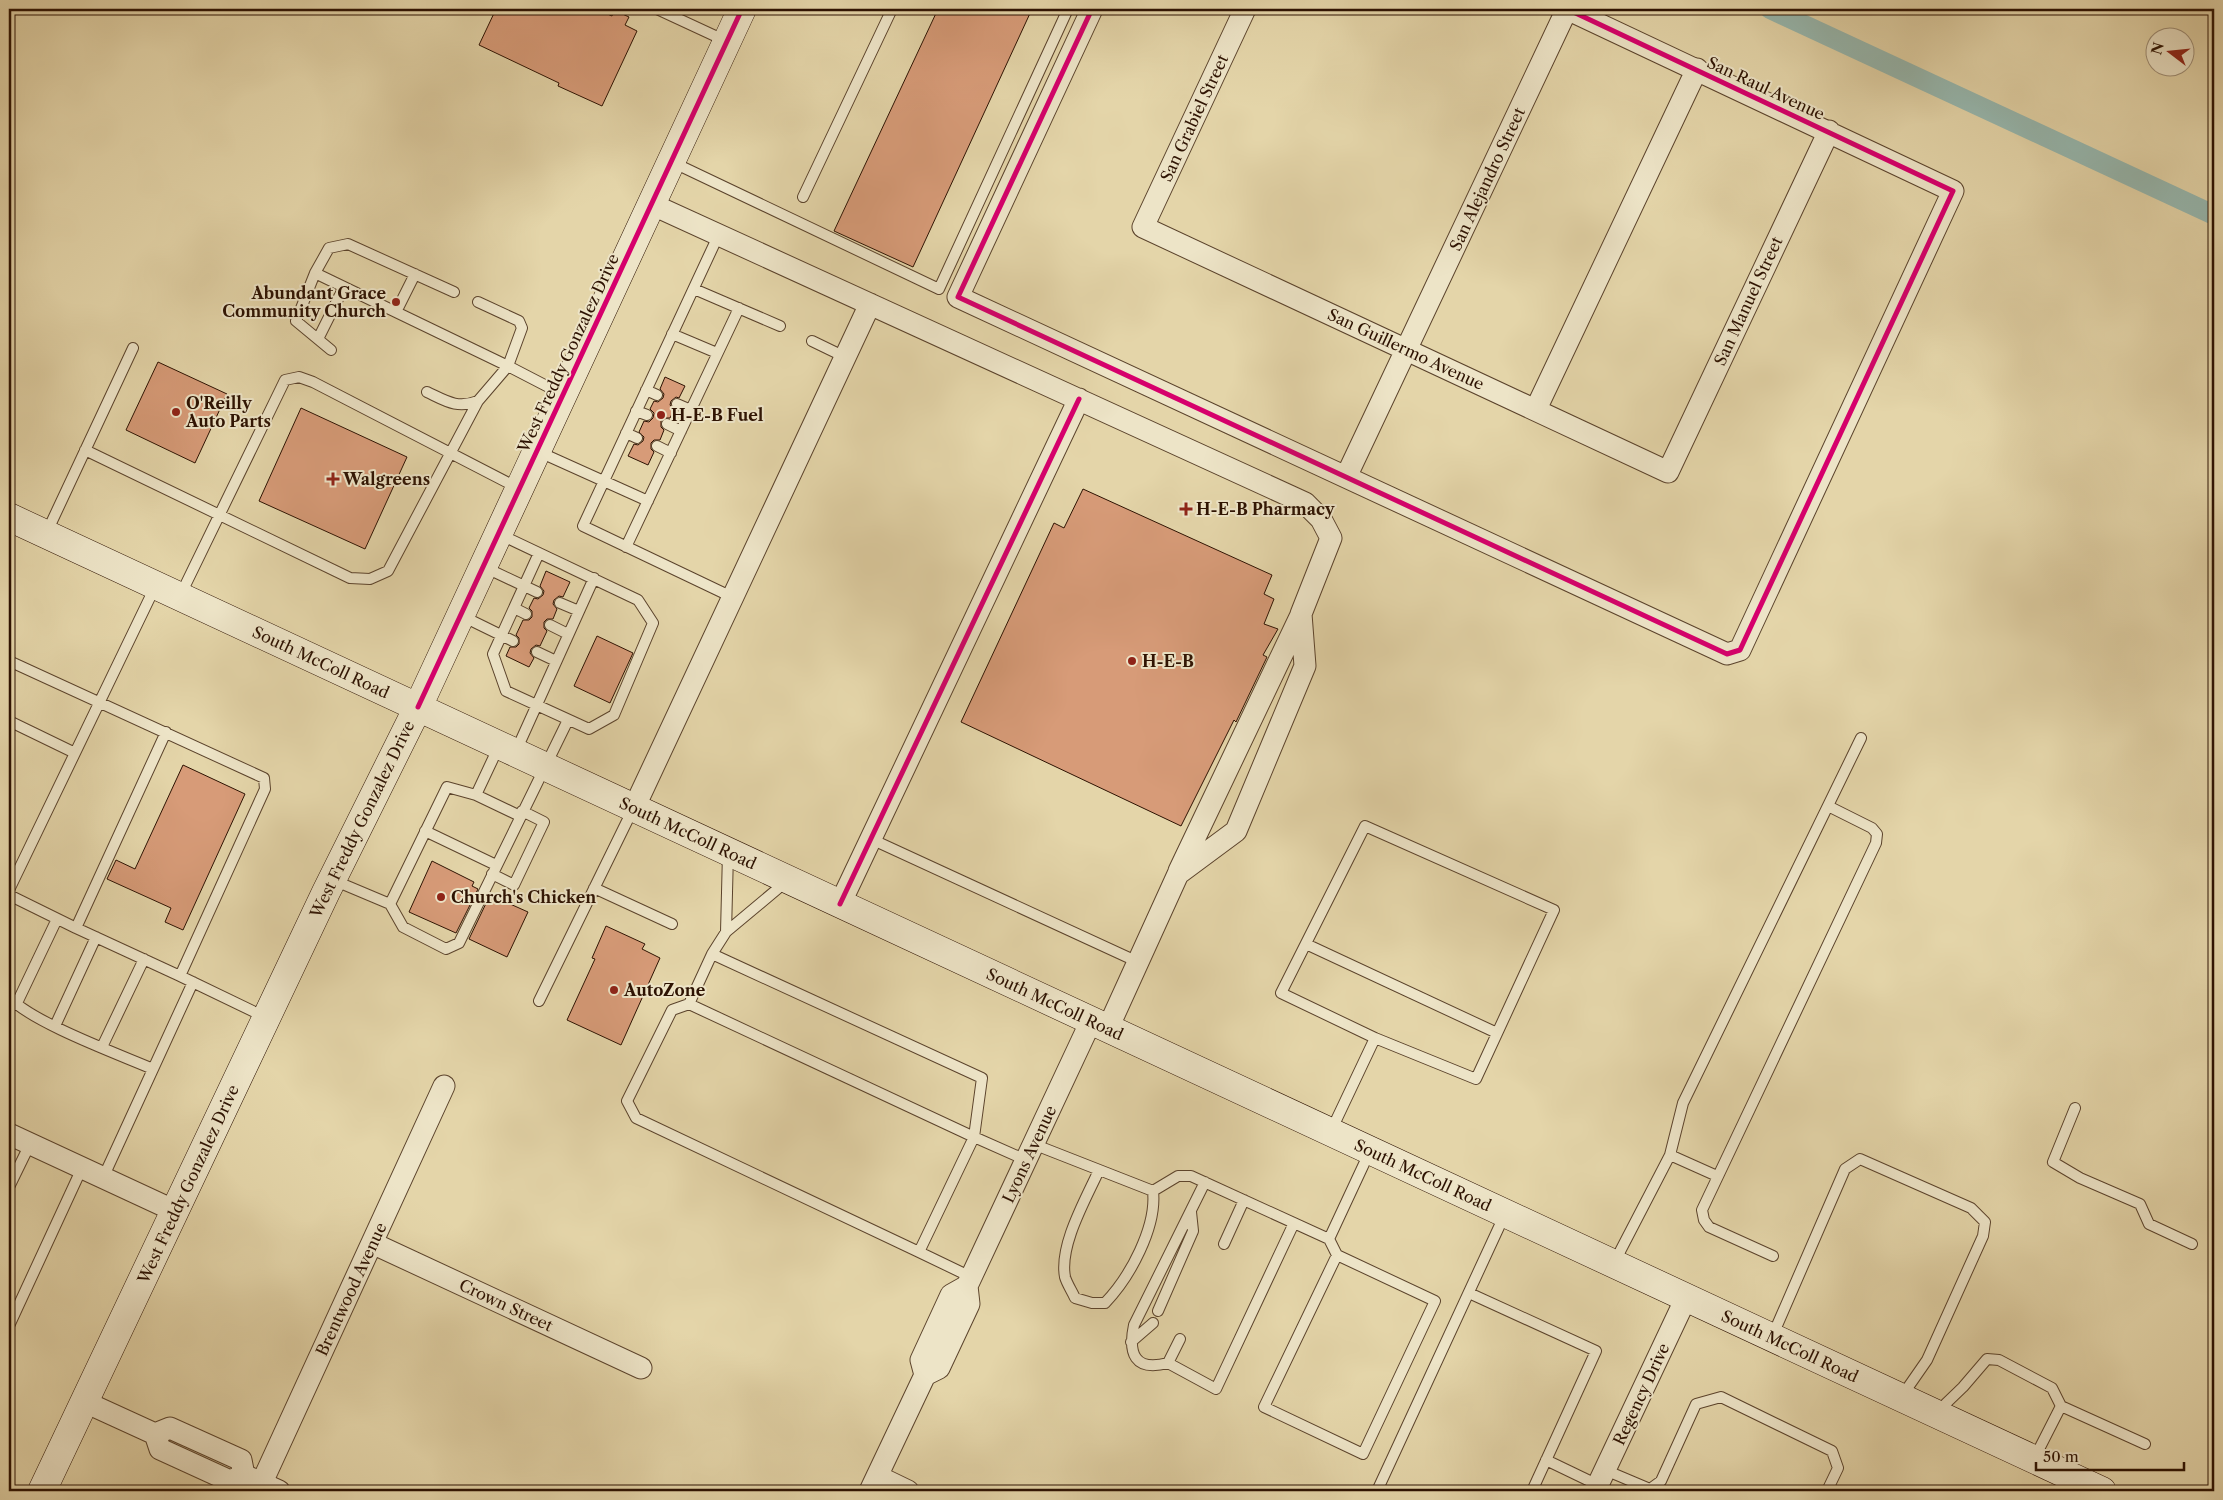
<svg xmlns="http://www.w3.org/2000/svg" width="2223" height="1500" font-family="'Libre Caslon Text',serif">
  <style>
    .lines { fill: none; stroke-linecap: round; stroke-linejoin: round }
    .canal { stroke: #97b8af; stroke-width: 20 }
    .building { fill: #d79b78; stroke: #2d1202 }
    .service-casing { stroke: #5b432c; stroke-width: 12 }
    .minor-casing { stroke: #5b432c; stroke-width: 23 }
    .secondary-casing { stroke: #2d1202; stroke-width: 29 }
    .service { stroke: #ede4c7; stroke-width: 10 }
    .minor { stroke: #ede4c7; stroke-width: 21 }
    .secondary { stroke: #ede4c7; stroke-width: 28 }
    .cycleway-casing { stroke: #ede4c7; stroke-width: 8 }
    .cycleway { stroke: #d6006c; stroke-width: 5 }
    .poi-dot { fill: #8f2418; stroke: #ede4c7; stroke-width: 2 }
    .labels { text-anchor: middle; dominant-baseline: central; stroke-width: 4; stroke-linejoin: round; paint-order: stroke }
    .street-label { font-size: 16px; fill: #2d1202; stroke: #ede4c7 }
    .poi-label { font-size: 16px; font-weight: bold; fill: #2d1202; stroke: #ede4c7; text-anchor: start }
  </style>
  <rect width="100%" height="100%" fill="#e4d5a9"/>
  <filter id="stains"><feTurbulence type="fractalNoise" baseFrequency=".004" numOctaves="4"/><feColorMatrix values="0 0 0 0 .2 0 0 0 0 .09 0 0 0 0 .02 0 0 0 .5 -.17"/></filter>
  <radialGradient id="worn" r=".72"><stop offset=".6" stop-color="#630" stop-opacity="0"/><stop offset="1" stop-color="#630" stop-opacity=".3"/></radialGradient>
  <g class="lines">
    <path class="canal" d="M1770,9L2214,215"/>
  </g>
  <path class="building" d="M496,9H596L612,16L614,10L629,17L625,25L637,31L602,106L558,86L559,83L479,45Z
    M938,9H1032L913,267L834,231Z
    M158,362L227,394L195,463L126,430Z
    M665,377L685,386L679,398L676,397L671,401L670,405L674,410L670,418H664L661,421V427L664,430L660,440H654L651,443V449L654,452L648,465L628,456L634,444L638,445L643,441L644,437L639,432L644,421L649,422L653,418L654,413L650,409L654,401L658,402L663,398L664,394L660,389Z
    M301,408L407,457L365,549L259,501Z
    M1083,489L1272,575L1264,594L1274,599L1264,624L1278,629L1263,655L1267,657L1236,722L1234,720L1181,826L961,722L1054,523L1064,528Z
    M546,571L570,582L563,597L559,596L554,600L553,604L557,609L553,619H547L544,622V628L547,631L540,646L536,645L531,649L530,653L534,658L529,667L506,656L510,647H516L519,644V638L516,635L523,620H529L532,617V611L529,608L534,598L538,599L543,595L544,591L540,586Z
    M597,636L633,653L610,703L574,686Z
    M183,765L245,794L183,930L165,922L171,908L107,879L116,860L135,869Z
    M432,861L474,882L472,886L478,889L456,933L409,912Z
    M490,895L528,912L507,957L469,939Z
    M606,926L645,944L642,949L660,958L621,1045L567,1020L595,959L592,958Z"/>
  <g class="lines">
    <g class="service-casing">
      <path id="service" d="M657,9L726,41
        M672,162L939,289L1068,9
        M803,197L892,9
        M719,234L583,526L732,597
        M694,289L780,326
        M478,302L519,321L522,328L508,366L562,394
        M396,312L415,274
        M672,334L717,353
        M318,339L344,287
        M812,341L845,357
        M331,350L296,321L315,273L329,248L348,244L454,292
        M646,390L657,395
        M427,392C446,401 457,409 478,401
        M677,404L691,410
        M636,411L647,415
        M667,424L681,431
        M626,433L637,438
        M657,446L671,453
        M85,450L350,578L370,579L388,571L478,401L508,366L315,273
        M537,451L648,501
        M46,534L133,348
        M499,534L638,600L653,623L614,715L589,729L506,691L493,654L539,553
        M626,547L739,308
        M484,567L537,592
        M180,596L285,380L299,377L313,382L518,488
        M560,603L579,611
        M514,608L526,614
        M462,616L513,641
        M550,625L568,634
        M537,652L556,661
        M9,661L264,778L265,789L180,976L265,1017
        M9,721L75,753
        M499,746L476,795L447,787L390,904L403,927L446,949L459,943L568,720
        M516,751L594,578
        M476,795L520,816
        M425,831L496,865
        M871,839L1138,962
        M492,874L514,885L544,822L522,811
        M333,880L390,904
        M787,881L726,932L712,954L982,1078L974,1137L1026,1160
        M594,888L672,924
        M9,890L155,587
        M9,895L76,928L180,976
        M76,928L166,732
        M726,932L728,853
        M1306,944L1497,1033
        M712,954L689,1004L672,1010L627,1101L636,1118L919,1252
        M9,997C31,1022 118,1054 153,1069
        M539,1001L633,809
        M689,1004L974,1137L919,1252L971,1277
        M16,1005L57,919
        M55,1026L96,937
        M102,1047L144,959
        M2075,1108L2053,1162L2080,1178L2140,1204L2149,1224L2192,1244
        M1331,1131L1375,1038L1476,1079L1554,910L1365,826L1281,993L1375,1038
        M1033,1144L1153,1191
        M1670,1155L1717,1176
        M1099,1170C1086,1199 1059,1245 1065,1277C1067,1284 1072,1291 1075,1298L1092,1303H1105C1130,1277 1157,1227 1153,1191
        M103,1178L193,982
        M1205,1182L1134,1325C1128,1353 1134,1372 1168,1363L1216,1389L1294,1223
        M9,1187L30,1144
        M1153,1191L1178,1176H1191L1329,1239L1370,1151
        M1329,1239L1337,1255L1435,1301L1363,1454L1264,1407L1337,1255
        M1224,1244L1244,1200
        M1773,1256L1709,1227L1704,1220L1702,1210L1876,843L1877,834L1872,828L1828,806
        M1614,1263L1670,1155L1683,1103L1861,738
        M1469,1293L1596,1351L1532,1491
        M1158,1311L1193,1231L1191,1212
        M9,1326L82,1168
        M1772,1337L1845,1169L1860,1159L1971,1208L1985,1222L1983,1236L1927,1360L1902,1396
        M1131,1342L1153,1323
        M1168,1363L1180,1339
        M1936,1413L1963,1387L1987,1359L1999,1360L2052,1388L2061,1406L2145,1444
        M2034,1459L2061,1406
        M1546,1460L1598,1485
        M1605,1470L1650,1489L1661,1481L1696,1404L1721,1397L1832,1451L1838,1468L1827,1491
        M1377,1491L1505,1214"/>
    </g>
    <g class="minor-casing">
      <path id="minor" d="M1092,9L958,297L1727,654L1740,650L1953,191L1567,9
        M1245,9L1143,227L1668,472L1829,131
        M651,204L1305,503L1321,519L1331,538L1301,614L1305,666L1236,831L1178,874L1108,1028
        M1536,409L1697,69
        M1346,477L1567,9
        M634,808L870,304
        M1179,871L1300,617
        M840,904L1079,399
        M9,1134L175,1211
        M372,1243L641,1368
        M925,1375L939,1368L969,1304L967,1286L1091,1021
        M85,1402L155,1434L160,1449L230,1481L244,1475L279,1491
        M155,1434L170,1428L241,1460L244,1475
        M877,1476L908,1491
        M258,1491L444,1086
        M870,1491L925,1375L921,1360L951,1295L967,1286
        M1595,1491L1686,1298"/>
    </g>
    <g class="secondary-casing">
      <path id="secondary" d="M9,517L2102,1491
        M42,1491L326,892L418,707L742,9"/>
    </g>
    <use href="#service" class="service"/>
    <use href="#minor" class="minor"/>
    <use href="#secondary" class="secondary"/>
    <g class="cycleway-casing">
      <path id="cycleway" d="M1092,9L958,297L1727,654L1740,650L1953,191L1567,9
        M418,707L742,9
        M840,904L1079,399"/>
    </g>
    <use href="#cycleway" class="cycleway"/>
  </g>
  <g class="poi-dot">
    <circle cx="396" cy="302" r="5"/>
    <circle cx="176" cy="412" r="5"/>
    <circle cx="661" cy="415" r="5"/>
    <path d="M330.5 471.5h5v5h5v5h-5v5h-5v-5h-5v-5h5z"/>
    <path d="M1183.5 501.5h5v5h5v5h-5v5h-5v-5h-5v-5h5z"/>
    <circle cx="1132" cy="661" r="5"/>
    <circle cx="441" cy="897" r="5"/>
    <circle cx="614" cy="990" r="5"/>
  </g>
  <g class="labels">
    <g class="street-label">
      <text transform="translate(1766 88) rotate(25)">San Raul Avenue</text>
      <text transform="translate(1194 118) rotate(-65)">San Grabiel Street</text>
      <text transform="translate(1487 179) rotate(-65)">San Alejandro Street</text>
      <text transform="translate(1748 301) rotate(-65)">San Manuel Street</text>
      <text transform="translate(1406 349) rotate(25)">San Guillermo Avenue</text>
      <text transform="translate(568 353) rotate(-65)">West Freddy Gonzalez Drive</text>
      <text transform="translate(321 662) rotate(25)">South McColl Road</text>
      <text transform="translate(362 819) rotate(-64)">West Freddy Gonzalez Drive</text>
      <text transform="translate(688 833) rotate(25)">South McColl Road</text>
      <text transform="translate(1055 1004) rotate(25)">South McColl Road</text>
      <text transform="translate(1029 1154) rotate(-65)">Lyons Avenue</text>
      <text transform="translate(1423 1175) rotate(25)">South McColl Road</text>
      <text transform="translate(188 1184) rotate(-65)">West Freddy Gonzalez Drive</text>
      <text transform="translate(351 1289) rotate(-65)">Brentwood Avenue</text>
      <text transform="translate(506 1305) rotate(25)">Crown Street</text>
      <text transform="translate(1790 1346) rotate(25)">South McColl Road</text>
      <text transform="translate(1641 1394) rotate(-65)">Regency Drive</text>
    </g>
    <g class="poi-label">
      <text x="386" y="293" text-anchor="end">Abundant Grace<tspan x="386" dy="18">Community Church</tspan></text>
      <text x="186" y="403">O'Reilly<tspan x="186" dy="18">Auto Parts</tspan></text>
      <text x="671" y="415">H-E-B Fuel</text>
      <text x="343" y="479">Walgreens</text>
      <text x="1196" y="509">H-E-B Pharmacy</text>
      <text x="1142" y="661">H-E-B</text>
      <text x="451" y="897">Church's Chicken</text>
      <text x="624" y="990">AutoZone</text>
    </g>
  </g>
  <rect width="2223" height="1500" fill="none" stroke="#e4d5a9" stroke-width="30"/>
  <rect x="10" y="10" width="2203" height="1480" fill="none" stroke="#2d1202" stroke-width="2.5"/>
  <rect x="15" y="15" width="2193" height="1470" fill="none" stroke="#2d1202"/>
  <g transform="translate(2170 52) rotate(286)"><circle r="24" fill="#ede4c7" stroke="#a09078"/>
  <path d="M0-4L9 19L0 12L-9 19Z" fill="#8f2418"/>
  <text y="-8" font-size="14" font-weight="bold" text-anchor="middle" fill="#2d1202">N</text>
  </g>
  <path d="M2036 1462v8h148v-8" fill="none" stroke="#2d1202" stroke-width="2.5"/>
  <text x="2043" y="1462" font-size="15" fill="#2d1202" stroke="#ede4c7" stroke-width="4" paint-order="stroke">50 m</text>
  <rect width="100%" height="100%" filter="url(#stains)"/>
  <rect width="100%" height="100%" fill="url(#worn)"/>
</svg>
